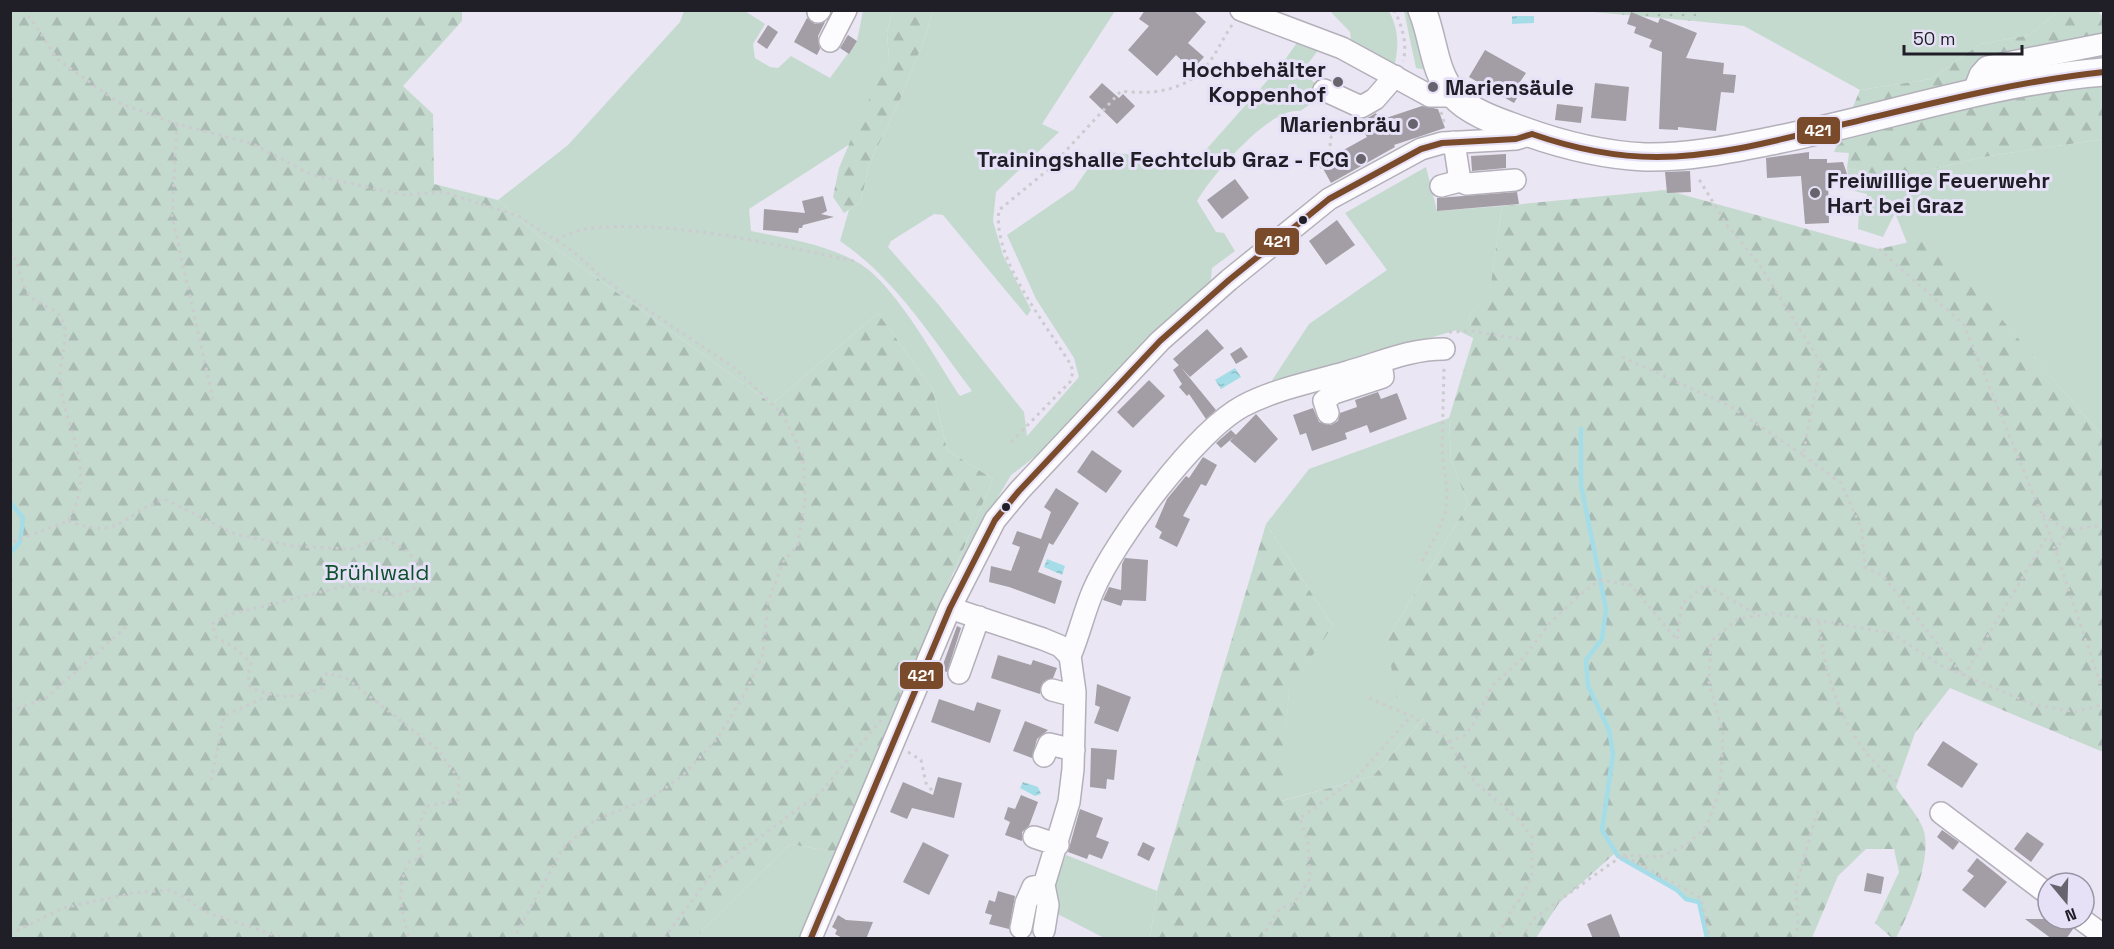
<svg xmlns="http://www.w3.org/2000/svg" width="2114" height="949" font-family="'Space Grotesk',sans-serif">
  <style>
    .grass { fill: #c5dacf }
    .forest { fill: url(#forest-firs) }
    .garden { fill: url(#garden-dots) }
    .water { fill: url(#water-ripples) }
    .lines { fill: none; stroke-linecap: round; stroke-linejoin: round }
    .stream { stroke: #a4dde7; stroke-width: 4.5 }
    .building { fill: #a39da5 }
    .minor-casing { stroke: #b3b0ba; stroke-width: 24 }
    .major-casing { stroke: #b3b0ba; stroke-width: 30 }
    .path { stroke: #cccbcf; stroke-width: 3; stroke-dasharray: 3 4.5; stroke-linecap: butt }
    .minor { stroke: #fcfbfd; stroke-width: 21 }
    .major { stroke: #fcfbfd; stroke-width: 27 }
    .bus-1-casing { stroke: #e7e1f8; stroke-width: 10 }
    .bus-1 { stroke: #7a4b2a; stroke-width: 6 }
    .poi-dot { fill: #67646e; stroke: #e7e1f8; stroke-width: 2 }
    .bus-dot { fill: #201e26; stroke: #e7e1f8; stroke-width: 2 }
    .labels { text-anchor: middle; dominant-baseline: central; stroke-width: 6; stroke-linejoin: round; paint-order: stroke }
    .poi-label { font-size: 22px; font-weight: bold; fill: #201e26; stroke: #e7e1f8; text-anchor: end }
    .park-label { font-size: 22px; fill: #0d502b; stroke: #e7e1f8 }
    .line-badge { stroke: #e7e1f8; stroke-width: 2 }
    .badge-label { font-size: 16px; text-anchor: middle; font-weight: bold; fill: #fff }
  </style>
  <defs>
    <pattern id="forest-firs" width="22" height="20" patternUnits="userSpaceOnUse" patternTransform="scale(1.5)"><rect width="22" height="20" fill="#c5dacf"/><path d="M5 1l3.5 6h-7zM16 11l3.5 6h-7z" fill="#a9bbb2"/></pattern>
    <pattern id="garden-dots" width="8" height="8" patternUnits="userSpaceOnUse" patternTransform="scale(1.5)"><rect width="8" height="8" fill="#c5dacf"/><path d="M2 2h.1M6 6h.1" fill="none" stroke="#a9bbb2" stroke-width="1.8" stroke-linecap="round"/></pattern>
    <pattern id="water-ripples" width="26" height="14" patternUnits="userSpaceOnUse" patternTransform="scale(1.5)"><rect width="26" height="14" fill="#a4dde7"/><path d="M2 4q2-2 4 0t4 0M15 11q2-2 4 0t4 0" fill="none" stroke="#8dbdc6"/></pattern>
  </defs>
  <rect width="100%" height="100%" fill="#eae6f3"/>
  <path class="grass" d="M1698,10L2058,11L2030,35L1980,44L1931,79L1860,90L1744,26L1694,21Z
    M684,11H745L765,24L753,44L755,58L770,67L778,68L791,56L830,78L857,41L863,11H892L887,33L889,61L850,144L749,209L751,231C786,238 825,244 857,262C894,282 936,360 960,396L972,391C932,338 895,278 840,241L849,210L861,202L869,164L897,107L926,35L932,11H1115L1042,124L1059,132L996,192L993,221L1003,255L1031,310L1027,316L943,215L934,214L891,241L888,247L938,304L1024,412L1027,436L1079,377L1074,358L1036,299L1007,235L1074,189L1100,151L1195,162L1282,64L1301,37L1320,48L1302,71L1320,88L1317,100L1300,111C1269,107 1211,177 1197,201L1216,232L1224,233L1235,251L1212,268L1210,287L1041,452L1011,475L953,574L993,479L947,450L933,390L878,313L772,404L541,238L498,200L568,145L680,22Z
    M1330,11H1389C1399,30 1399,47 1394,68L1347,42L1351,41L1350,32Z
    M1404,11H1412L1427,70L1416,68Z
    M2103,139V437L1931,238L1907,243L1895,213L1883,237L1858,229L1859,210L1865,208L1867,194L1850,190L1847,168L1896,178L1983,157Z
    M1426,167L1437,211L1502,206L1490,291L1469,315L1473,338L1457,330L1269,385L1309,324L1387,270L1345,213Z
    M1449,418L1451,460L1468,504L1387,640L1425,717L1373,776L1281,801L1289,688L1333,626L1266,524L1309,469Z
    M790,844L835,852L801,938H695Z
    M1066,855L1157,891L1150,938H1104L1054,912L1056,883Z"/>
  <path class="forest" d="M10,11H462V21L403,86L433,114L434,184L498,200L541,238L772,404L878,313L933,390L947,450L993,479L835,852L790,844L695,938H11Z
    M892,11H932L926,35L897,107L869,164L861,202L844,213L833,197L839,168L863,111L889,61L887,33Z
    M2058,11H2098L2103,17V139L1983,157L1896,178L1847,168L1849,153L1834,152L1860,90L1931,79L1980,44L2030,35Z
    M1666,190L1879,249L1931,237L2103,437V752L1950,688L1915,733L1896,787C1904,800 1916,813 1922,826C1935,853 1909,915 1896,938H1892L1875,923L1899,872L1894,849H1866L1838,876L1812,938H1707L1699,902L1686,899L1677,890L1614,854L1559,903L1536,938H1150L1157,891L1266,524L1333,626L1289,689L1282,801L1373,776L1425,717L1396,697L1387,640L1468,504L1451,460L1449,418L1473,339L1469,315L1490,290L1502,206Z"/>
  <path class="garden" d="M1581,11H1698L1694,21Z"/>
  <path class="water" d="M1512,16H1534V23L1512,24Z
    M1235,368L1241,377L1221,389L1215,380Z
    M1047,559L1065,566L1062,575L1044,567Z
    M1023,782L1038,787L1041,794L1035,796L1020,788Z"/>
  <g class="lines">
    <path class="stream" d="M1581,429V485L1606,609L1602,639L1586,660L1588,686L1609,730L1613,754L1602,830L1618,856
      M10,502L23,518L20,542L10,553
      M1621,858L1677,890L1686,899L1699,902L1707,938"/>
  </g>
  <path class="building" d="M1145,10H1193L1206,22L1188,43L1204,57L1192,70L1176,55L1157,76L1128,50L1149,26L1139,19Z
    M1631,12L1658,23L1660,18L1697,33L1686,58L1724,63L1723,74L1736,75L1734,93L1721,92L1716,131L1678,127V130L1659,129L1662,52L1649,47L1652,40L1634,33L1636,27L1627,24Z
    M807,18L815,24L825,22L818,36L820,49L817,55L794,42Z
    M768,25L778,32L767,49L757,42Z
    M848,35L857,41L849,54L840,48Z
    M1485,50L1526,73L1518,85L1523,88L1514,103L1469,77Z
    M1102,83L1119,98L1123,94L1135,106L1117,124L1089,97Z
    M1595,83L1629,87L1626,121L1591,118Z
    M1557,104L1583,107L1581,123L1555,120Z
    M1422,106L1438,109L1445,128L1394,145L1395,147L1331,183L1320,163L1367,137L1359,123L1376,113L1380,120Z
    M1809,152V159H1827V163L1843,162L1847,174L1828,175L1829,223L1805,224L1801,176L1767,178L1766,158Z
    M1506,154V168L1472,171L1471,156Z
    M1690,171L1691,192L1667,193L1665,172Z
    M1235,179L1249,198L1222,219L1207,200Z
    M1517,192L1519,204L1437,211V198Z
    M823,196L827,211L821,214L834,217L803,225L802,228H799L798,233L763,230L764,209L805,213L802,201Z
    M1337,220L1355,245L1326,265L1309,241Z
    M1207,329L1224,348L1190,377L1173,359Z
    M1241,347L1248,357L1236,364L1230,354Z
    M1179,365L1216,410L1206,419L1189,394L1187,396L1179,387L1182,384L1173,370Z
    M1149,380L1165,396L1133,428L1117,412Z
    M1378,392L1381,399L1397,393L1407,419L1370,433L1367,425L1345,433L1347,439L1312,451L1306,433L1300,435L1293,415L1313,408L1319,422L1331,425L1338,421L1340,413L1357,407L1355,400Z
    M1256,414L1278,439L1255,463L1230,441Z
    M1231,430L1236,435L1221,448L1216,443Z
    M1092,450L1122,471L1106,493L1077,472Z
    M1203,457L1217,465L1206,486L1201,484L1183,516L1190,519L1177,547L1159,538L1162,532L1155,527L1167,499L1186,476L1189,478Z
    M1056,488L1079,503L1053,545L1049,543L1038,572L1062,581L1055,604L1009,587L989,582L991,566L1011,571L1020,547L1012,544L1017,531L1041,539L1051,512L1044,507Z
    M1125,558L1148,560L1146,601L1123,600L1121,606L1103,600L1109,587L1121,590L1122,564Z
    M957,626L961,628L947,672L941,670Z
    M998,655L1031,665L1033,660L1057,668L1053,678L1043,682L1040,694L991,678Z
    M1097,684L1131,697L1118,732L1094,723L1100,707L1095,705Z
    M939,699L974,711L977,702L1001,710L990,743L931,722Z
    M1025,721L1048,730L1037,739L1032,758L1013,751Z
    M1943,741L1978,764L1962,788L1927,765Z
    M1091,748L1117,750L1114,780L1107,779L1106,789L1090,787Z
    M938,777L962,783L954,818L912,808L907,819L890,812L903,782L933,795Z
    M1021,795L1038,802L1029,826L1022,832V841L1005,835L1010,822L1004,819L1008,807L1015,809Z
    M1080,809L1103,818L1096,837L1109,842L1102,859L1089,854L1087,859L1068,852Z
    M1942,830L1959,842L1953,850L1937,837Z
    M2027,832L2044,844L2031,862L2014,849Z
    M923,842L949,855L929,895L903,882Z
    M1143,842L1155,848L1149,861L1137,855Z
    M1977,858L2007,882L1985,908L1962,890L1974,876L1967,871Z
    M1867,873L1884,877L1881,894L1864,891Z
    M998,891L1015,896L1009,929L989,924L992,915L985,913L989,900L995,902Z
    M1611,914L1621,939H1593L1587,924Z
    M838,915L846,920L873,922L866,939H844L835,934L837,930L832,927Z
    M2025,919H2061L2073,929L2066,939H2052Z"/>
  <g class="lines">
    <g class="minor-casing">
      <path id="minor" d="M1241,10L1342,48L1430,96H1454
        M818,12L820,10
        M830,41L846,10
        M1324,90L1361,107L1375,99L1395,76
        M1973,93L1980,75L1987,67L2104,44
        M1454,142L1460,181L1467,184L1515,180
        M1441,186L1460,181
        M1328,413L1324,401L1334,393L1383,377L1381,363
        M950,608L1043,639L1060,646L1070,656L1075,692L1073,769L1069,802L1044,885L1048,905L1044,930
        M1070,656C1079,635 1084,612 1093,591C1115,540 1195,432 1243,406C1275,389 1313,382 1347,372C1380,363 1409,349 1444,349
        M959,673L979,617
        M1052,690L1075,696
        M1044,756L1049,744L1074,750
        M1941,813L2048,894
        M1034,837L1058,845
        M2081,919L2104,936
        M1021,928L1026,903L1033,887L1044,885
        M811,938L950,608L995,520L1019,491L1160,341L1229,280L1329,199L1421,149L1442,143L1516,139L1532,134"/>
    </g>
    <g class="major-casing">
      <path id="major" d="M1422,10C1434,38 1433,72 1454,95C1470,113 1499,122 1521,130C1562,145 1602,155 1645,157C1687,158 1730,149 1771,141C1882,119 1990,81 2104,72"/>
    </g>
    <path class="path" d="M23,10L34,23L57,59L119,103L177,124L253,144L312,175L404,195L444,192L518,216L574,252L598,274L630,298L736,369L783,415L803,456L805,499L798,544L783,562L768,602L763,654L745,693L718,738L682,776L653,797L595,820L563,848L514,938
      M1394,10C1402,25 1408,45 1403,61
      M1441,112L1445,126
      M177,124L172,216L213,399
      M1330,146L1331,137L1350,120
      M1314,165L1319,164L1325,172
      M556,240C565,236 576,230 586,229C667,218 777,245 858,262
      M1879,249L1964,325L2049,532L2104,694
      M10,251C21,264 19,282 30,296C38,305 54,307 60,316C72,334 59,360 60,379C64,431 99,468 68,521L10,543
      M1449,332L1472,331L1519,339
      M1622,357L1730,406L1803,455L1821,363L1759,264L1727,225L1697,176
      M1011,442L1070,382L1073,372L1071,365C1046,324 992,259 999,210L1049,169L1121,91C1152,95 1186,91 1207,65C1217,53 1223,38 1232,25
      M1803,455L1841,483L1862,530L1865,567L1883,576L1963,675
      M2043,515L2067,530
      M68,521C121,541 122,514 164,499L235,534L292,546L351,549L384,537L407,551L421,566L415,588L396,596L349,585L224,616L212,624L216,637L235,648L251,663L248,675L250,687C275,699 297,699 322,688L327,673L346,678L437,749L459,779L458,800L428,806C418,824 415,836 422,857L409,862C395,890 401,910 409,938
      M2056,552L2067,530L2104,525
      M1422,561L1437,534L1446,510L1447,489L1442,450L1444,367
      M1819,622C1825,681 1846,747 1898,782
      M1964,676L2049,533
      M1369,698L1411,716L1444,736L1475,782L1518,819L1532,837V876L1521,898L1511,910L1497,938
      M10,711L45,699L127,626
      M1449,742L1464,736L1473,725L1492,686L1525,656L1550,623L1582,593L1600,580L1631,585L1677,640L1682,604L1705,585L1758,615
      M908,752L921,760L926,783L934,793
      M211,780L224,716L268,696
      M1623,855L1660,857L1686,845L1707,826L1720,789L1723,734L1709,682L1711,641L1738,619L1773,613L1891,633L1942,666L2032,704L2075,712L2104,704
      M10,934L63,908L133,893L169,890L186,898L203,911L283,938
      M664,938L715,870L820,793L883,718
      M1264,938L1265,932L1280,908L1293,904L1310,879L1308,842L1300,818L1356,778L1411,716
      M1522,938L1533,919L1623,855L1701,898L1710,938
      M1795,938L1798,925L1796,886L1818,809"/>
    <use href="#minor" class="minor"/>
    <use href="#major" class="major"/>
    <g class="bus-1-casing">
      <path id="bus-1" d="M1532,134C1572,148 1614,157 1657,157C1715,157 1775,141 1832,127C1922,106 2011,82 2104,72
        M811,938L950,608L995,520L1019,491L1160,341L1229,280L1329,199L1421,149L1442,143L1516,139L1532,134"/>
    </g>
    <use href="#bus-1" class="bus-1"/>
  </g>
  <g class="poi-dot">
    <circle cx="1338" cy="82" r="6"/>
    <circle cx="1433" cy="87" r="6"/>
    <circle cx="1413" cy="124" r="6"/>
    <circle cx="1361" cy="159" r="6"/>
    <circle cx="1815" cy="193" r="6"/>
  </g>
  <g class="bus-dot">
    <circle cx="1303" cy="220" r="5"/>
    <circle cx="1006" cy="507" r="5"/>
  </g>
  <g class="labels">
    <g class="poi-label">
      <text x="1326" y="69">Hochbehälter<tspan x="1326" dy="25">Koppenhof</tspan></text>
      <text x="1445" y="87" text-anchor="start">Mariensäule</text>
      <text x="1401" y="124">Marienbräu</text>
      <text x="1349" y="159">Trainingshalle Fechtclub Graz - FCG</text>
      <text x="1827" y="180" text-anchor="start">Freiwillige Feuerwehr<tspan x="1827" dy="25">Hart bei Graz</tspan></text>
    </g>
    <g class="park-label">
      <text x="377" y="572">Brühlwald</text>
    </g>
  </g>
  <g class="line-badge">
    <rect x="1796" y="116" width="45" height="29" rx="6" fill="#7a4b2a"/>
    <rect x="1254" y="227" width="46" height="29" rx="6" fill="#7a4b2a"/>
    <rect x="899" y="661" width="45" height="29" rx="6" fill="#7a4b2a"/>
  </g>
  <g class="badge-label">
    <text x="1818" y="136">421</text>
    <text x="1277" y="247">421</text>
    <text x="921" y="681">421</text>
  </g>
  <rect width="2114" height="949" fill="none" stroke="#201e26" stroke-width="24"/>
  <g transform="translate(2066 901) rotate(161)"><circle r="28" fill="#e7e1f8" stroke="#9793a4" stroke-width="1.5"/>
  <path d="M0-4.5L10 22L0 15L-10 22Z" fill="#67646e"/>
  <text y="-9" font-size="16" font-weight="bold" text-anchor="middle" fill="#201e26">N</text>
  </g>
  <path d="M1904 45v9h118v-9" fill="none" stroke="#201e26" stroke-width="3"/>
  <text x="1913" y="45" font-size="18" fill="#201e26" stroke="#e7e1f8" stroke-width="4.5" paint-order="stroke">50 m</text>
</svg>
